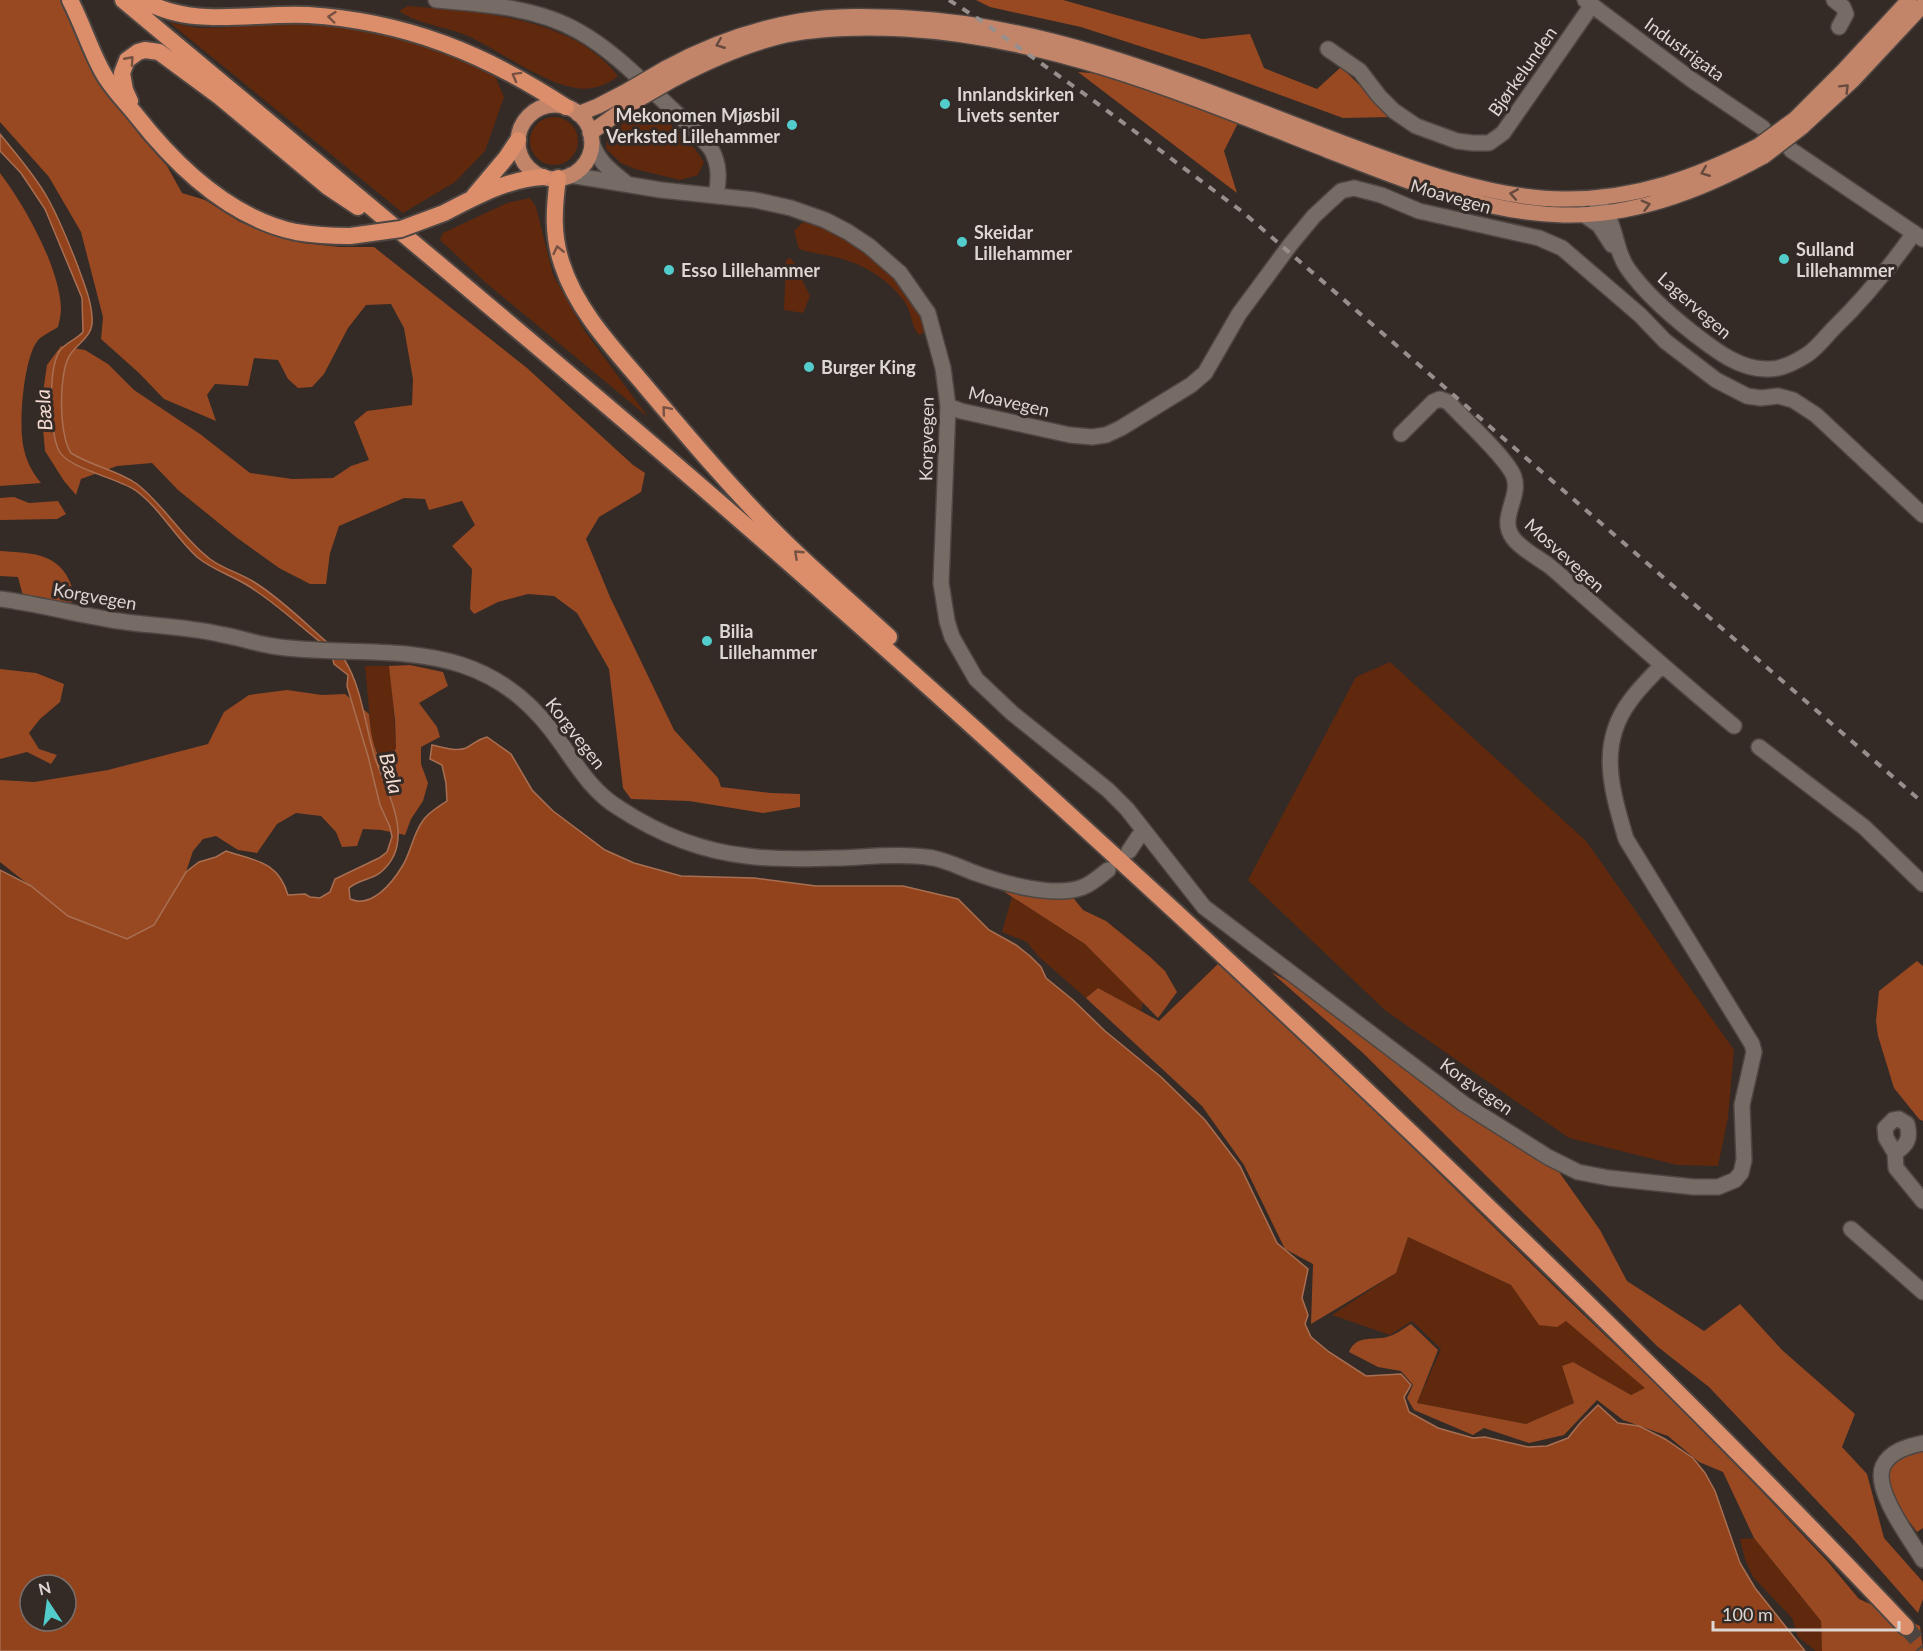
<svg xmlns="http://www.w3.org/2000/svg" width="1923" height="1651" font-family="Lato,sans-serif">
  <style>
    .green { fill: #60290e }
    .forest { fill: #984922 }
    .water { fill: #92431c; stroke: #a86f53; stroke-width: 1.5; fill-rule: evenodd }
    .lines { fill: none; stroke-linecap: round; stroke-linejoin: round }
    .trunk-tunnel { stroke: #4d4440; stroke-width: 16; stroke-dasharray: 16 8; stroke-linecap: butt }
    .minor-casing { stroke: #4e4642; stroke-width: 18 }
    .tertiary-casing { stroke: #4e4642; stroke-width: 18 }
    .primary-casing { stroke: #4e4642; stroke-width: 18 }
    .trunk-casing { stroke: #4e4642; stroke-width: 20 }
    .minor { stroke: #776b66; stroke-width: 15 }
    .tertiary { stroke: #776b66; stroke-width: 15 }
    .primary { stroke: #c3856a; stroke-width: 15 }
    .trunk { stroke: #dc8e6b; stroke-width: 16 }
    .rail { stroke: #978f8b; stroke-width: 4; stroke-dasharray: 8 8; stroke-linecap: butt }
    .primary-bridge-casing { stroke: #4e4642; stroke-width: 18; stroke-linecap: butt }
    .trunk-bridge-casing { stroke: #4e4642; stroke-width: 20; stroke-linecap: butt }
    .primary-bridge { stroke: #c3856a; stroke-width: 15 }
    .trunk-bridge { stroke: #dc8e6b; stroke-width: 16 }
    .oneway { stroke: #775242 }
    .oneway2 { stroke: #664a3e }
    .poi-dot { fill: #52cdcc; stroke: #342a26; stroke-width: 2 }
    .labels { text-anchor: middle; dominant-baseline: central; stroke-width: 6; stroke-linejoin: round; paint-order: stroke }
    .street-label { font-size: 18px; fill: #ddd7d4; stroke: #342a26 }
    .poi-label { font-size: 18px; font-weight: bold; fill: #ddd7d4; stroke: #342a26; text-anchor: start }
    .water-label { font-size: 20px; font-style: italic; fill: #f4dcd2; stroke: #342a26 }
  </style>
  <rect width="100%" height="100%" fill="#342a26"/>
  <path class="green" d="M408,6C478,12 572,16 618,76C608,85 590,91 576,88C543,83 500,51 468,36C445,26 420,25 399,11Z
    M169,22C179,24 190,27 200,28C237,29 273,21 310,23C374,26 436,47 494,74L504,97L485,151L455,182L403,213Z
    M658,111L695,149L704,162L698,175L680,180L635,169L621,163L606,149L607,140L627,119Z
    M530 141a24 24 0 1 1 48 0a24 24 0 1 1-48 0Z
    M530,198L536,207L553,275L584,330L648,417L485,282L440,240L443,233L507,203Z
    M809,221C846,237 882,258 907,290C915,301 921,315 927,327L925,332L919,335C911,326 912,312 904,301C888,279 862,263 835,257C823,254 811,253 799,249L794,231L802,223Z
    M790,258L793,261L810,296L803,313L784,310L786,263V260Z
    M1390,662L1586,841L1734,1050L1728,1117L1718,1166L1677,1165L1569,1138L1386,1011L1248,880L1356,677Z
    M365,666H389L391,673L396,748L389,761L383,762L372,741Z
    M1012,897L1085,944L1143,1002L1141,1011L1098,988L1086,998L1038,956L1027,942L1002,932Z
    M1408,1237L1511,1285L1539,1324L1566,1320L1646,1388L1631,1395L1573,1362L1562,1366L1574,1403L1526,1424L1417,1403L1441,1349L1412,1321L1390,1335L1332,1315L1396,1273Z
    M1754,1538L1821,1621L1822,1651H1816L1798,1637L1792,1618L1753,1577L1745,1559L1740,1539Z"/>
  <path class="forest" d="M0,0H63L96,73L141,137L167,166L182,193L205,200L240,222L270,234L302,243L340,247H374L527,368L633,465L645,473L641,492L599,517L586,539L610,597L674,730L718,778L721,787L771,793L800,794V807L763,813L689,801L631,799L623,788L609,669L577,613L554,596L528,594L498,602L474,614L470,609L472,569L452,546L475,525L462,501L429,510L425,499L404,498L339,526L330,553L326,584H310L279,568L236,537L178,490L152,463L117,466L81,479L76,495L64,481L45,451L41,406L47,365L61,346L85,350L108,364L134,390L200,434L250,473L292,479L333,478L351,466L369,460L354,422L367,411L412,405L413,379L404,328L391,304L366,305L348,328L324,374L312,387L298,388L288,379L278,360L254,358L248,386L215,384L207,395L216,421L164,399L139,373L101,339L103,317L81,232L49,177L0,122Z
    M976,0H1063L1202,39L1250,34L1264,68L1317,89L1341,67L1392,117L1343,118L1204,67L1081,27L990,7Z
    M1078,72L1104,74L1238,123L1224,151L1237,193Z
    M0,173C25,206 60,268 61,309C61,315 59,322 58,327C52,331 43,335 38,340C24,358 20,414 22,436C23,454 30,470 41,483L0,486Z
    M14,497L29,503L58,501L66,514L57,519L0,520V498Z
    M0,551C28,553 56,552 69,580C73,589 74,594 71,603L66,605L23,596L18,577L0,576Z
    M410,665L443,672L448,686L419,703L437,727L440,737L421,747V764L428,783L423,801L411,819L405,835L381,830L363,829L357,846L342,847L336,832L321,816L296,813L277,824L257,853L238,850L216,836L203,839L193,851L186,872L154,925L127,939L68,916L0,862V780L34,782L108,770L208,744L224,712L249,695L287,690L322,695L345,694L369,714C371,732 372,748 383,762L389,761L396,748L395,720L389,666Z
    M0,669L36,673L64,684L60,702L40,719L29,733L39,749L57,755L51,764L27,752L0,759Z
    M1003,876L1063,885L1083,910L1106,921L1149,956L1165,971L1177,992L1158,1018L1085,944L1000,889Z
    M1917,961L1923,966V1121L1919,1119L1894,1088L1878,1036L1876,1021L1879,991Z
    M1219,963L1335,1071L1567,1299L1655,1383L1718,1445L1828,1562L1859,1599L1920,1626L1923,1651H1822L1821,1621L1754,1538L1723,1472L1699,1462L1668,1436L1623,1420L1597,1400L1564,1435L1529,1443L1484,1428L1473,1435L1414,1410L1407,1398L1413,1385L1401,1371L1378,1367L1349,1352C1357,1333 1374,1342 1390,1336C1397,1334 1404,1328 1411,1324L1438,1350L1417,1403L1526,1424L1574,1403L1562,1366L1573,1362L1631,1395L1645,1388L1566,1321L1557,1327L1539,1325L1511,1285L1408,1237L1396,1273L1311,1324L1313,1264L1285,1249L1244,1165L1202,1106L1086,998L1098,988L1159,1021Z
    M1271,972L1308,992L1476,1119L1559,1172L1600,1230L1627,1281L1704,1331L1740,1304L1782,1350L1855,1414L1842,1447L1867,1474L1884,1538L1923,1582V1599L1918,1613L1854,1540L1709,1387L1658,1347L1363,1053Z
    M1923,1449V1528L1917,1532L1896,1504L1887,1480L1891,1462L1911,1452Z"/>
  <path class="water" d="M0,134C16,154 34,174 47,197C59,218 68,241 77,264C83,281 91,299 92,317C94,337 79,341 70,355C58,373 59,436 71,453C91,466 117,470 137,484C165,506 182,538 210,559C223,569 240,573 254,582C280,598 305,623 328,643C333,648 340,652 344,659C362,687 365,726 375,758C387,793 417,842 381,872C372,880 359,879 349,888L350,899C372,909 393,882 403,865C411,851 413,835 422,822C427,813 438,807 447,801L446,783L442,765L430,759L432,745C442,747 456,752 466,748C475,743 476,740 487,737L511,754L532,790L553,811L605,850L634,863L681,876L754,878L816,886H903L958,899L989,930L1016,945L1030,956L1041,967L1046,978L1073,1000L1105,1031L1161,1077L1205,1120L1240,1166L1277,1243L1308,1269L1302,1298L1308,1315L1305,1324L1311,1337L1329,1352L1366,1376L1401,1374L1411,1385L1404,1397L1409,1412L1438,1428L1473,1438L1485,1437L1528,1447L1547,1446L1568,1438L1580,1423L1598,1405L1618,1423L1639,1426L1665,1439L1693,1458L1705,1473L1715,1491L1740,1563L1755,1588L1805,1651H0V870L31,886L68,916L127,939L154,925L186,872L199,862L216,857L226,851C256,861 278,861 288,895L305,894L310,897L320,898L330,892L335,879L379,858L387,852L392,837L390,827L380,805L368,756L347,686L348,675L334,664L332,656L324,645C301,627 280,607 256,591C238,577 215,572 197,557C174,536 160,508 135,490C115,477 69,469 59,451C50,432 48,371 59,352C64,343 76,340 83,332L82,298L45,209L21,173L0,151ZM30,1585H66V1621H30Z"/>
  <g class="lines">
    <path class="trunk-tunnel" d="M1906,1627L1923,1647"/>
    <g class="minor-casing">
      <path id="minor" d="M436,0C483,4 536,7 578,31C607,47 632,71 656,94C675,112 695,129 711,149C720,165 719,179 716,196
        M1585,0L1692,80L1763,128
        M1834,0L1843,7L1846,14L1839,27
        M1328,49L1360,71L1379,96L1394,111L1416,126L1457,141L1473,143H1489L1503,133L1592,5
        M591,139C596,160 610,170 626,183
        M1791,150L1914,233
        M570,175L661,190L755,200L791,208L825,220L848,232L869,246L900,273L928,313L943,368L948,406L941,583L947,621L952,637L976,679L1012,713L1108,790L1127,809L1204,907L1464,1104L1548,1157L1578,1172L1609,1178L1694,1187H1718L1735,1180L1741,1173L1744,1160L1742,1105L1754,1052L1752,1044L1626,839C1612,791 1597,745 1630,701C1639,688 1651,677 1661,666
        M948,406L961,411L1070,435L1092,437L1106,435L1121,428L1191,385L1205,373L1239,314L1290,245L1314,216L1341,191L1354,188L1381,195L1419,211L1539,238L1562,248L1640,315L1665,341L1716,380L1747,396L1761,398L1778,396L1793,400L1816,415L1923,515
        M1401,434L1433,402L1440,399L1448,402C1462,417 1509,460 1514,477C1521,498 1498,518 1513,538C1521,549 1537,557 1548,565C1556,571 1562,577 1569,583C1624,631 1678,680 1734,726
        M0,599C38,604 75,614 112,620C147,626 184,626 219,634C237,637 254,643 272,646C335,656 400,645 462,665C507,680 537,708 563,746C579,769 594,793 619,808C657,833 701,851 747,856C775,860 809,859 837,858C868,857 902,853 933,858C949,861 963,869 978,874C1006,884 1055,898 1083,887C1093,883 1100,876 1108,870
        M1759,747L1864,827L1923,884
        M1129,851L1143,830
        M1895,1153C1907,1145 1911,1139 1907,1124L1899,1119L1893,1120L1885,1128L1886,1138L1895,1153L1896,1168L1923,1201
        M1851,1229L1923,1292
        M1923,1443C1908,1446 1890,1451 1883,1466C1872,1489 1911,1540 1923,1560"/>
    </g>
    <g class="tertiary-casing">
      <path id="tertiary" d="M1597,204C1618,220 1613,249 1628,269C1645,293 1670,315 1693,333C1714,349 1738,369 1766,369C1780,370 1796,362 1808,354C1818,347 1826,336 1834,328C1864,299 1890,267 1914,233L1923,239
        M1583,214L1599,225L1612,245"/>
    </g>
    <g class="primary-casing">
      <path id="primary" d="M666,68C707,46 753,29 800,21C836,15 872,16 908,18C1058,26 1197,88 1335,140C1404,166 1493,200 1567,199C1636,199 1697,177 1758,146
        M674,79C710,60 746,44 786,35C825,27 865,27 905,29C1056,38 1194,98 1332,152C1406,181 1483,213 1563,215C1634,217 1703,190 1764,156
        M518 142a37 37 0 1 1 74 0a37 37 0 1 1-74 0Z
        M578,114L598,106L625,92
        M1795,119L1843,71L1909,0
        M1802,127L1853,80L1923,5
        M590,133L634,102"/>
    </g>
    <g class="trunk-casing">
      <path id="trunk" d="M70,0C82,23 90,49 102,71C111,88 124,100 136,115C176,166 230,218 296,232C314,235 332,236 350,236
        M123,0C312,158 502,315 689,476C873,635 1053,798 1231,963C1462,1178 1689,1397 1906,1627
        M143,0C193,29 253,12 308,15C405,21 486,54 566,107
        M130,101L125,90L122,73L127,60L138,52L145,50L159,52L220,97L328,187L358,207
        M558,178C554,208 552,235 562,264C577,311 614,349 646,387C688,437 732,489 779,536C814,571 852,603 889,637
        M474,196L506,158L518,140
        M444,213C475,197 507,179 543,177"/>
    </g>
    <use href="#minor" class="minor"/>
    <use href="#tertiary" class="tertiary"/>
    <use href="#primary" class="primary"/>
    <use href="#trunk" class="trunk"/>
    <path class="rail" d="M949,0L980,20L1090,98L1244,213L1923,803"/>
    <g class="primary-bridge-casing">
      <path id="primary-bridge" d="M625,92L666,68
        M634,102L674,79
        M1758,146L1795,119
        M1764,156L1802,127"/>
    </g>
    <g class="trunk-bridge-casing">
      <path id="trunk-bridge" d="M350,236L401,229L444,213"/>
    </g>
    <use href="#primary-bridge" class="primary-bridge"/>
    <use href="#trunk-bridge" class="trunk-bridge"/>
  </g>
  <defs><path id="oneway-chevron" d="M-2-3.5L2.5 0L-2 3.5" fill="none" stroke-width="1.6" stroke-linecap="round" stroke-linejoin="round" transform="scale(1.5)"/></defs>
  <g class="oneway">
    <use href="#oneway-chevron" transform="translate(332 17) rotate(-174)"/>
    <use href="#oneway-chevron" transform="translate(130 60) rotate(-48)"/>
    <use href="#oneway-chevron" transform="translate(516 76) rotate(-151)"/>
    <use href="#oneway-chevron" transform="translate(558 250) rotate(-103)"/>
    <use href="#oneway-chevron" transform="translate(666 410) rotate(-130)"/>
    <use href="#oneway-chevron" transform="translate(798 554) rotate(-137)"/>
  </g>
  <g class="oneway2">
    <use href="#oneway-chevron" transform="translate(720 44) rotate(158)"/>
    <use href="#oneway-chevron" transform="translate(1845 88) rotate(-45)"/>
    <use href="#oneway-chevron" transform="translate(1705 172) rotate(158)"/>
    <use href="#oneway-chevron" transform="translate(1514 194) rotate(-170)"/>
    <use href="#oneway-chevron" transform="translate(1646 205) rotate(-15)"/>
  </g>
  <g class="poi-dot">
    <circle cx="945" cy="104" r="6"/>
    <circle cx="792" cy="125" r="6"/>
    <circle cx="962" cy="242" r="6"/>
    <circle cx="1784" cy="259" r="6"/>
    <circle cx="669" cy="270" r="6"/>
    <circle cx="809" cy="367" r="6"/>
    <circle cx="707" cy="641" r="6"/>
  </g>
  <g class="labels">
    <g class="street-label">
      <text transform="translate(1685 49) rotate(36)">Industrigata</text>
      <text transform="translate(1522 71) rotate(-55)">Bjørkelunden</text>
      <text transform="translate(1451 196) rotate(16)">Moavegen</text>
      <text transform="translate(1695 305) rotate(41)">Lagervegen</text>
      <text transform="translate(1009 401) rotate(13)">Moavegen</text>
      <text transform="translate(926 439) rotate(-89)">Korgvegen</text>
      <text transform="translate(1565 555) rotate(42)">Mosvevegen</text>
      <text transform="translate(95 596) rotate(10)">Korgvegen</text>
      <text transform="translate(576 733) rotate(52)">Korgvegen</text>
      <text transform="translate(1477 1086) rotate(35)">Korgvegen</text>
    </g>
    <g class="poi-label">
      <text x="957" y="94">Innlandskirken<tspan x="957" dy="21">Livets senter</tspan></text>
      <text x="780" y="115" text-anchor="end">Mekonomen Mjøsbil<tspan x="780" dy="21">Verksted Lillehammer</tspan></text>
      <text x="974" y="232">Skeidar<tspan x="974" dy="21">Lillehammer</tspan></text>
      <text x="1796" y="249">Sulland<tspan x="1796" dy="21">Lillehammer</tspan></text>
      <text x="681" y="270">Esso Lillehammer</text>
      <text x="821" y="367">Burger King</text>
      <text x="719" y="631">Bilia<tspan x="719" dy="21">Lillehammer</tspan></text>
    </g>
    <g class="water-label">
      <text transform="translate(43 410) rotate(-94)">Bæla</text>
      <text transform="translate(392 773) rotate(75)">Bæla</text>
    </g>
  </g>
  <g transform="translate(48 1603) rotate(347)"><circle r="28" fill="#342a26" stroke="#786f6c" stroke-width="1.5"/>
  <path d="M0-4.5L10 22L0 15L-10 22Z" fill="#52cdcc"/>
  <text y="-9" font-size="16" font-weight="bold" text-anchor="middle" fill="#ddd7d4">N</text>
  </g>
  <path d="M1713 1621v9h186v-9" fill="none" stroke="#ddd7d4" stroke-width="3"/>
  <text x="1722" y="1621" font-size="18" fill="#ddd7d4" stroke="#342a26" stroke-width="4.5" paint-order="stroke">100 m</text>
</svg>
